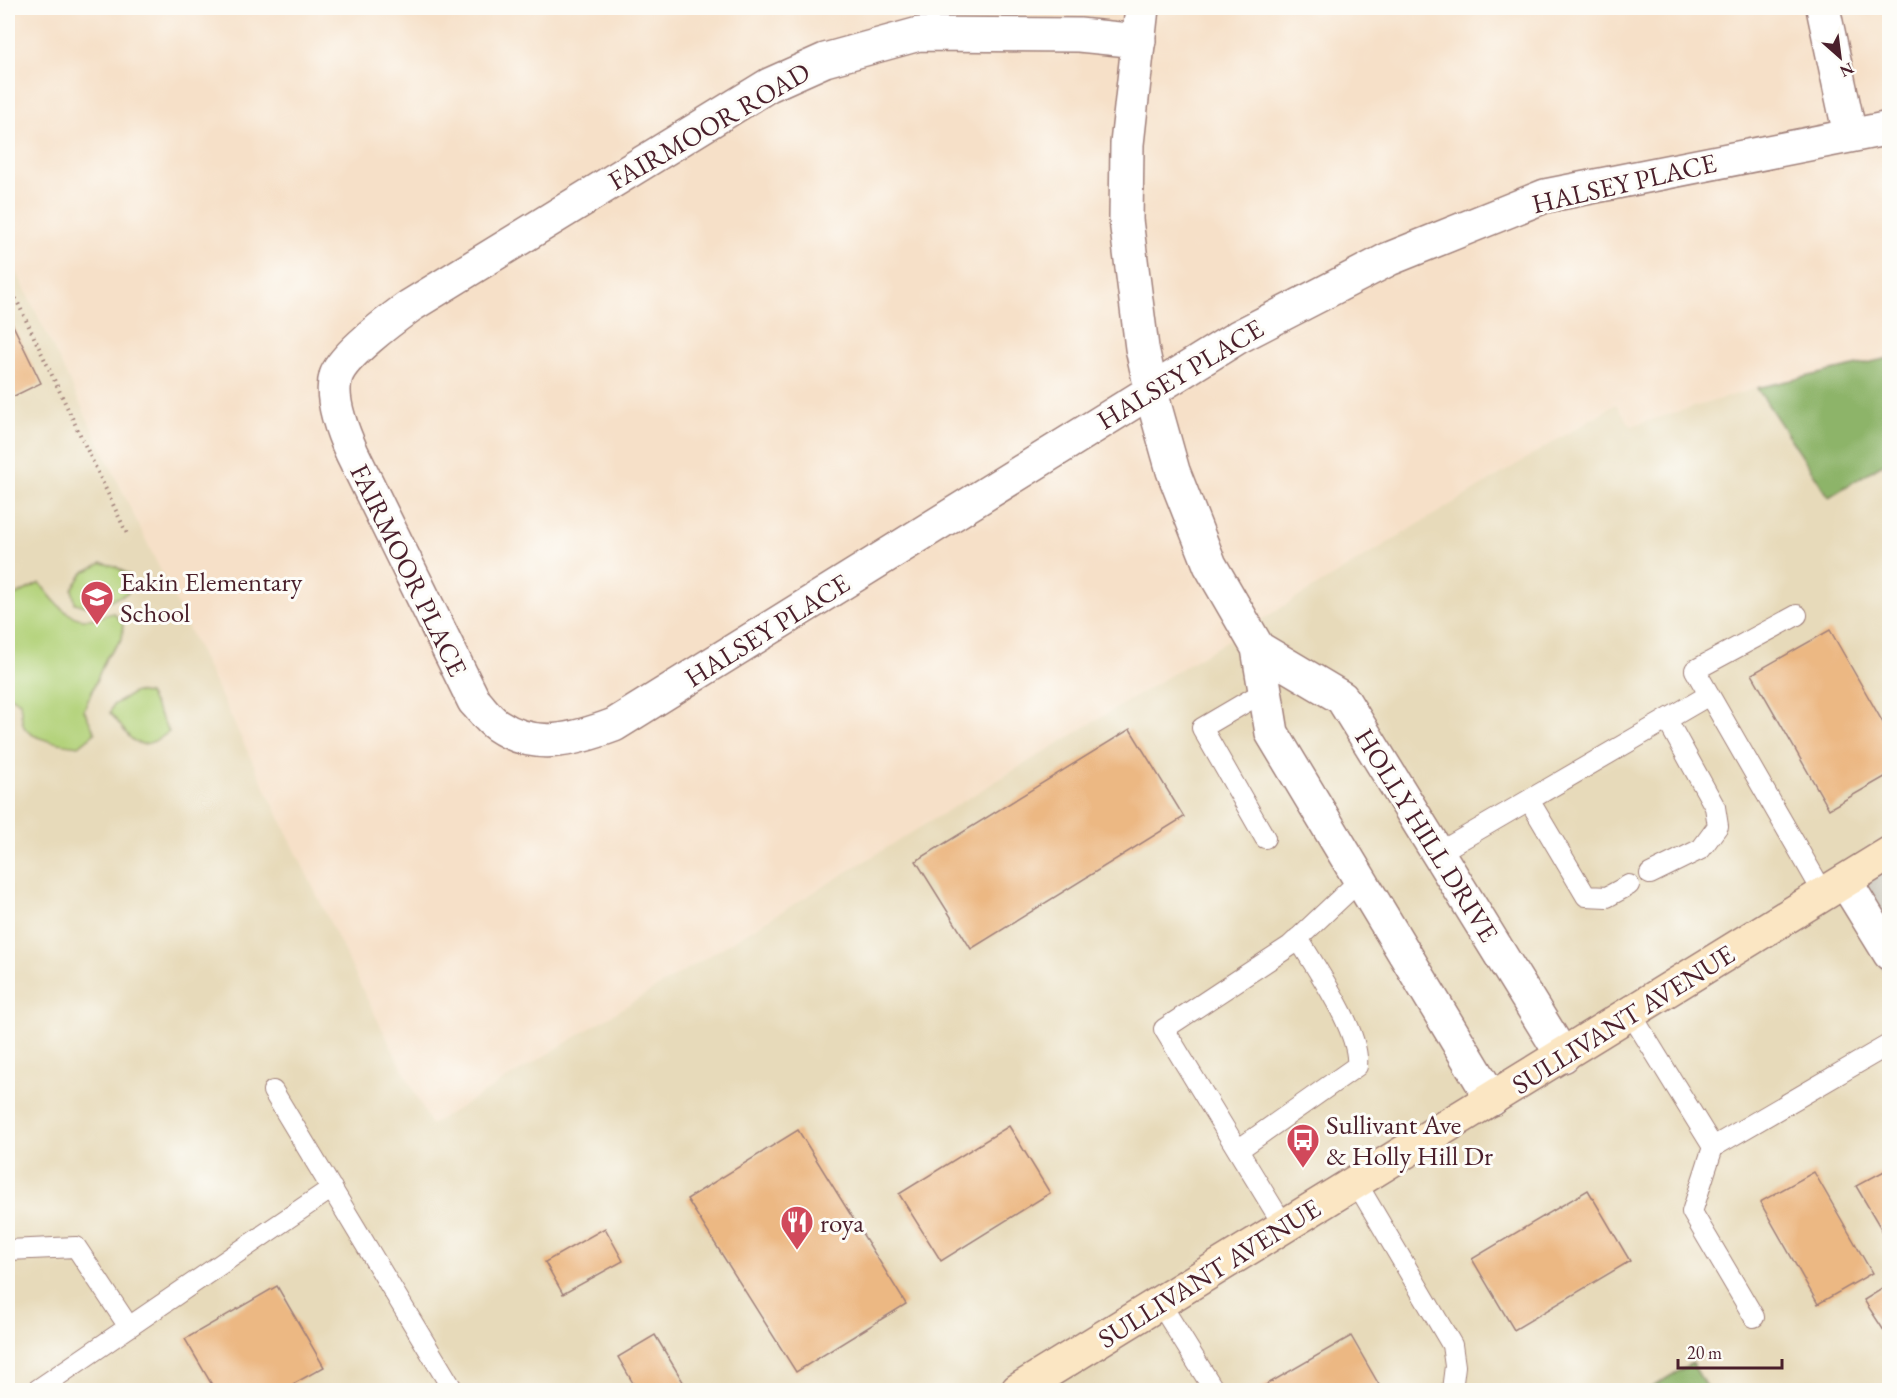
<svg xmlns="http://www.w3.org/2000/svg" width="1897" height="1398" font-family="'EB Garamond',serif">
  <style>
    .built { fill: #e7daba }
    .industrial { fill: #c8c4b8 }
    .green { fill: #b2d279; stroke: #7e7852; stroke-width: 1.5 }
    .forest { fill: #8db469; stroke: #6c6a4a; stroke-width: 1.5 }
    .building { fill: #ecb883 }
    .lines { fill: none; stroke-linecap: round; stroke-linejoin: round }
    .service-casing { stroke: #a0807a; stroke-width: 22 }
    .minor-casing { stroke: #a0807a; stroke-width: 36 }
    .tertiary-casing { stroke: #a0807a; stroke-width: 36 }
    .secondary-casing { stroke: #a0807a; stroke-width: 36 }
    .path { stroke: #a0807a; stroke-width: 4; stroke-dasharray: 1.5 4.5; stroke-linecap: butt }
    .service { stroke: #fff; stroke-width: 20 }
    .minor { stroke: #fff; stroke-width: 33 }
    .tertiary { stroke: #fff; stroke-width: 33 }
    .secondary { stroke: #fbe6c3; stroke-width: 33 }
    .labels { text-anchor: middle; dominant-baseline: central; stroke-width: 6; stroke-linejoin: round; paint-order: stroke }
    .street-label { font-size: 27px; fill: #4a1f2b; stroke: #fdfcf7 }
    .poi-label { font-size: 27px; fill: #4a1f2b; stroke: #fdfcf7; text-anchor: start }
  </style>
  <rect width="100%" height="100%" fill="#fdfcf7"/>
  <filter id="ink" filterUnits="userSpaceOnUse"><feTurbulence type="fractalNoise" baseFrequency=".0167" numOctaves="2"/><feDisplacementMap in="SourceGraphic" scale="12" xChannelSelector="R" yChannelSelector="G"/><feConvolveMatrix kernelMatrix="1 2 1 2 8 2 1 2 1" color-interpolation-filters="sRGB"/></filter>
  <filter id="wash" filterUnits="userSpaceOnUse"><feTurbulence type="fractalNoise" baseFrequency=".008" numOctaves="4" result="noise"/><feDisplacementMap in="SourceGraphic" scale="24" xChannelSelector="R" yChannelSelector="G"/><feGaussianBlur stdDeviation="1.35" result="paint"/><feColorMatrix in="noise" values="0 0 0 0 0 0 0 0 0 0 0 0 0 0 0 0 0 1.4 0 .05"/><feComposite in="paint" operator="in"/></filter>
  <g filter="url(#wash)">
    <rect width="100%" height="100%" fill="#f6e0c8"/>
    <path class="built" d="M8,254L366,997L431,1125L1616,404L1631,426L1757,388L1829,497L1889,460V865L1838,897L1889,981V1390H1708L1692,1363L1647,1390H8Z"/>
    <path class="industrial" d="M1889,865V981L1838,897Z"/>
    <path class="green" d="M102,563L115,566L129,575L128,593L92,608L75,603L72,589L84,572Z
      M40,583C50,596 66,619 85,619C94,620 105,614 114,613L123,624L122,639L106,658L84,710L95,733L79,746C64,744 33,741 24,727C21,721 21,709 20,702L8,695V599Z
      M135,692L148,694L169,732C133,759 131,735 110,713L113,705Z"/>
    <path class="forest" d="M1889,358V460L1829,497L1757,388Z
      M1692,1363L1708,1390H1647Z"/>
    <g id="blocks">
      <path class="building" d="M8,315L41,383L8,399Z
        M1830,630L1890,735V774L1829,809L1752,674Z
        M1130,729L1184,817L971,949L916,861Z
        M1009,1126L1050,1193L941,1261L899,1194Z
        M798,1130L906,1304L796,1372L687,1199Z
        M1890,1168V1244L1856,1186Z
        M1814,1172L1872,1273L1818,1304L1760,1202Z
        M1588,1190L1630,1261L1514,1330L1472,1259Z
        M605,1228L623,1261L563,1294L545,1262Z
        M1890,1284V1340L1864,1300Z
        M277,1286L324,1367L293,1384L297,1390H215L185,1339Z
        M655,1335L688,1390H637L618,1357Z
        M1351,1336L1382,1390H1257Z"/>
    </g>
  </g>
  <g filter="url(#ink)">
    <use href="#blocks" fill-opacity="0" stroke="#a0807a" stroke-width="1.5"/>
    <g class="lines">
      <g class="service-casing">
        <path id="service" d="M1797,615L1695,670L1824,894
          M1265,691L1202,728L1265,838
          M1529,800L1586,896L1607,897L1629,885
          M1438,853L1709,695
          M1650,874L1701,849L1718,826L1715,807L1667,720
          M1631,1014L1713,1147L1890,1044
          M273,1091L453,1390
          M1713,1147L1692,1212L1754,1317
          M1238,1150L1357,1066C1361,1032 1316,969 1298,938
          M1356,1182L1452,1345L1455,1366L1452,1390
          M1284,1226L1164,1029L1290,946L1360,880
          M8,1250L76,1247L129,1327
          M1160,1303L1214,1390
          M37,1390L332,1188"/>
      </g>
      <g class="minor-casing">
        <path id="minor" d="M1823,8L1850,135
          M1139,41L1079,35L919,34L825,60L769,85L410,306C392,319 343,355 336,376C329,398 343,433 352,453L474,701C481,708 488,719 497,725C535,751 574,740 614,725L1238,337L1389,259L1545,196L1890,128
          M1845,881L1890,954"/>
      </g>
      <g class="tertiary-casing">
        <path id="tertiary" d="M1142,8L1127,144L1126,220L1142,348L1155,407L1173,471L1210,565L1258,648L1272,733L1492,1099
          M1258,648L1342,698L1563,1056"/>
      </g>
      <g class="secondary-casing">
        <path id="secondary" d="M1018,1390L1890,853"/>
      </g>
      <path class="path" d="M8,282L127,534"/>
      <use href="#service" class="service"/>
      <use href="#minor" class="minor"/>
      <use href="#tertiary" class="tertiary"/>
      <use href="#secondary" class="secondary"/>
    </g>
  </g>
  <defs>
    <g id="school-pin" transform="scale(1.725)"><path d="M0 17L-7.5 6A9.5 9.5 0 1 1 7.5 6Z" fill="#d1495b" stroke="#fdfcf7"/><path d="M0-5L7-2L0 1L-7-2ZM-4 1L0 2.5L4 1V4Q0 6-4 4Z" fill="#fff"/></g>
    <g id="bus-pin" transform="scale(1.725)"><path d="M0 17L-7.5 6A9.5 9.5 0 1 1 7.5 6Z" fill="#d1495b" stroke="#fdfcf7"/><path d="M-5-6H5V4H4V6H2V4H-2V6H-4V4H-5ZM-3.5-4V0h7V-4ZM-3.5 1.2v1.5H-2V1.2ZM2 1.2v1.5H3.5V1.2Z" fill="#fff"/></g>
    <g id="restaurant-pin" transform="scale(1.725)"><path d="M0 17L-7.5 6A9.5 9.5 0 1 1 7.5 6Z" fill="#d1495b" stroke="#fdfcf7"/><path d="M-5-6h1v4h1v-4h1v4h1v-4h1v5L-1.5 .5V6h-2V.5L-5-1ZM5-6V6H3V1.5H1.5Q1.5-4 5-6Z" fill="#fff"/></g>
  </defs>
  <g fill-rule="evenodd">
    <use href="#school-pin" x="97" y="597"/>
    <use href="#bus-pin" x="1303" y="1140"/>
    <use href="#restaurant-pin" x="797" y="1222"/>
  </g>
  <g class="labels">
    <g class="street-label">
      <text transform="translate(709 126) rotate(-30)">FAIRMOOR ROAD</text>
      <text transform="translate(1624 183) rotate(-13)">HALSEY PLACE</text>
      <text transform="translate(1180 374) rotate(-31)">HALSEY PLACE</text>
      <text transform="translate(409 570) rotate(64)">FAIRMOOR PLACE</text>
      <text transform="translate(767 630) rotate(-32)">HALSEY PLACE</text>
      <text transform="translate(1427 835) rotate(58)">HOLLY HILL DRIVE</text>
      <text transform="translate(1623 1019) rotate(-32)">SULLIVANT AVENUE</text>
      <text transform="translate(1209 1273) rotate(-32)">SULLIVANT AVENUE</text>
    </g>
    <g class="poi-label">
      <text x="120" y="581">Eakin Elementary<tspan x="120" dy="31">School</tspan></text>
      <text x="1326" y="1124">Sullivant Ave<tspan x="1326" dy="31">&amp; Holly Hill Dr</tspan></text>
      <text x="820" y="1222">roya</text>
    </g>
  </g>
  <rect width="1897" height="1398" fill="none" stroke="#fdfcf7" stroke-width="30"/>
  <g transform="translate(1840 57) rotate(152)" stroke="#fdfcf7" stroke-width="4.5" paint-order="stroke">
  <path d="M0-4.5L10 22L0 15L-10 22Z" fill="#4a1f2b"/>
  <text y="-9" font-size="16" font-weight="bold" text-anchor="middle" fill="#4a1f2b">N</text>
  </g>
  <path d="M1678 1359v9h104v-9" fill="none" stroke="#4a1f2b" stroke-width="3"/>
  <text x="1687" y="1359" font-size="18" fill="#4a1f2b" stroke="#fdfcf7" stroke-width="4.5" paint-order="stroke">20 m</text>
</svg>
